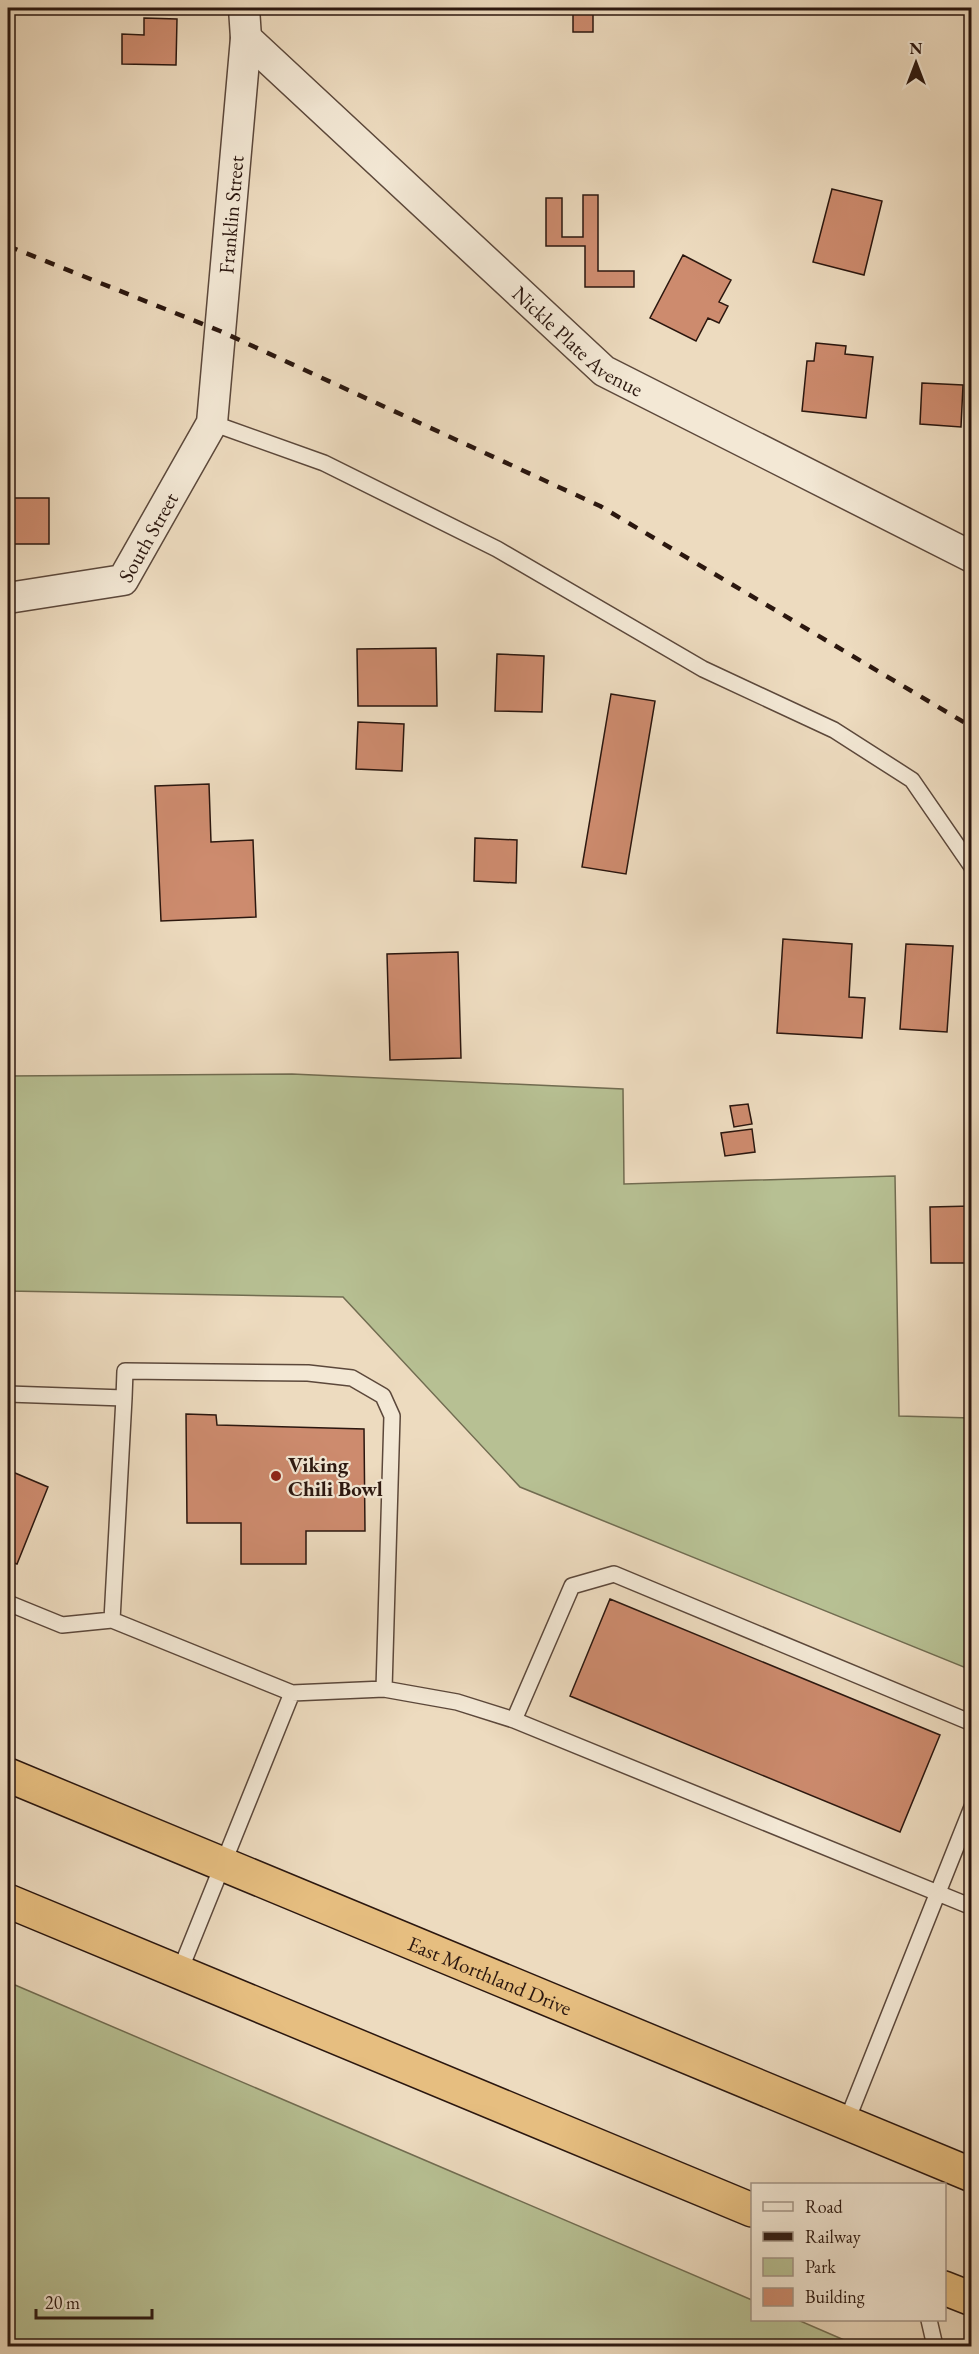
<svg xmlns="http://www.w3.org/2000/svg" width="979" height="2354" font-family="'EB Garamond',serif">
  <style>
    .green { fill: #b7c093; stroke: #716c51; stroke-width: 1.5 }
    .building { fill: #cd8b6e; stroke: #2b170f; stroke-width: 1.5 }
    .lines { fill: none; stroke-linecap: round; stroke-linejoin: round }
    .lane-casing { stroke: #5c483b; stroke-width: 18 }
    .street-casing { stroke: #5c483b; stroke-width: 33 }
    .highway-casing { stroke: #2b170f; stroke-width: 36 }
    .lane { stroke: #f3e8d5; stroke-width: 15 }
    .street { stroke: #f3e8d5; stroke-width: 30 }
    .highway { stroke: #e6be80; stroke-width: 33 }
    .rail { stroke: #2b170f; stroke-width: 4.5; stroke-dasharray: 10 10; stroke-linecap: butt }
    .poi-dot { fill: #8f2418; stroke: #f3e8d5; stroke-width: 2 }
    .labels { text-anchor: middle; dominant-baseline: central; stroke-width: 4.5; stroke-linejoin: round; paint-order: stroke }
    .street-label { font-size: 21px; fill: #2b170f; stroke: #f3e8d5 }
    .poi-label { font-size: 21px; font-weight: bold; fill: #2b170f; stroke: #f3e8d5; text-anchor: start }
  </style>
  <rect width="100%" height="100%" fill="#eddbbf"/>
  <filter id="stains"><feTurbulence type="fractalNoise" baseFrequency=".00333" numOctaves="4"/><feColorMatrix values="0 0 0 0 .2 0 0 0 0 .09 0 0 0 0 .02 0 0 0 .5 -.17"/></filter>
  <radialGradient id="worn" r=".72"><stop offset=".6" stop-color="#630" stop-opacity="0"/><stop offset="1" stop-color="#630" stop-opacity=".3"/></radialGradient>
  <path class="green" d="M292,1074L623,1089L624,1184L895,1176L899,1416L971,1418V1670L520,1487L343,1297L8,1291V1076Z
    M8,1982L752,2300V2320H798L858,2346H8Z"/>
  <path class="building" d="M573,8H593V32H573Z
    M144,18L177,19L176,65L122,64V34L144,35Z
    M832,189L882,201L864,275L813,262Z
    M583,195H598V271H634V287H585V246H546V198H562V237H583Z
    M683,255L731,280L719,302L728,306L719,323L708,318L696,341L650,318Z
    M816,343L846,346L845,354L873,357L866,418L802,411L807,361H814Z
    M922,383L963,385L961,427L920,424Z
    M8,498H49V544H11L12,532H8Z
    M436,648L437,706H358L357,649Z
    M497,654L544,656L542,712L495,711Z
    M611,694L655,701L626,874L582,867Z
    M358,722L404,724L402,771L356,769Z
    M209,784L211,842L253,840L256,917L161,921L155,786Z
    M475,838L517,840L516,883L474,881Z
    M783,939L852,944L849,997L865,998L862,1038L777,1033Z
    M906,944L953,946L947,1032L900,1029Z
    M458,952L461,1058L390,1060L387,954Z
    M748,1104L752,1124L734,1127L730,1106Z
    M752,1129L755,1152L725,1156L721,1133Z
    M972,1206V1263H931L930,1207Z
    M186,1414L216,1415L217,1425L364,1429L365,1531H306V1564H241V1523H187Z
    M8,1470L48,1487L17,1564L8,1561Z
    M610,1599L940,1735L900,1832L570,1696Z"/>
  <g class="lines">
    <g class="lane-casing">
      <path id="lane" d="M212,423L324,463L497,549L703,669L834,730L912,780L972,867
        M8,1394L124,1398L125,1371L308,1373L352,1378L383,1396L392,1416L384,1689L292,1693L179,1973
        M8,1603L62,1625L112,1620L292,1693
        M112,1620L124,1398
        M384,1689L457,1702L514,1720L972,1907
        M514,1720L572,1586L614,1574L972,1723
        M846,2123L972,1807
        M929,2320L935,2346"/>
    </g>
    <g class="street-casing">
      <g id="street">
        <path id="s1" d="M246,38L604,371L972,557"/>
        <path id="s2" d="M8,598L123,580L212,423L246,38L244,8"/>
      </g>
    </g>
    <g class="highway-casing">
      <g id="highway">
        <path id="s3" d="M8,1775L972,2175"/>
        <path d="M8,1901L752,2210"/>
        <path d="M944,2288L972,2299"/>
      </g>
    </g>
    <use href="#lane" class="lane"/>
    <use href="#street" class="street"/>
    <use href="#highway" class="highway"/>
    <path class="rail" d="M8,246L220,331L600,506L972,727"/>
  </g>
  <circle class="poi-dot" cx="276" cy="1476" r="6"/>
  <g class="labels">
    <g class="street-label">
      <text stroke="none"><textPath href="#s2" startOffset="506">Franklin Street</textPath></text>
      <text stroke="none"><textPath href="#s1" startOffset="450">Nickle Plate Avenue</textPath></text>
      <text stroke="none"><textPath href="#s2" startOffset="166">South Street</textPath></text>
      <text stroke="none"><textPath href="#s3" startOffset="522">East Morthland Drive</textPath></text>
    </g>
    <g class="poi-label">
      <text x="288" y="1464">Viking<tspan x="288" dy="24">Chili Bowl</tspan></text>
    </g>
  </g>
  <rect width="979" height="2354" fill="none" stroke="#eddbbf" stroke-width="30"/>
  <rect x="9" y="9" width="961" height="2336" fill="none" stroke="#2b170f" stroke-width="3"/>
  <rect x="15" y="15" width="949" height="2324" fill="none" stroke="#2b170f" stroke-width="1.5"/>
  <rect x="751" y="2183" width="195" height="138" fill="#f3e8d5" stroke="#a39486" stroke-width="1.5"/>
  <rect x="763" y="2202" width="30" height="9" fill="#f3e8d5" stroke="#a39486" stroke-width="1.5"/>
  <text x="805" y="2213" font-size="18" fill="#2b170f">Road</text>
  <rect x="763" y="2232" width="30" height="9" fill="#2b170f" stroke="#a39486" stroke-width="1.5"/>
  <text x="805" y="2243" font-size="18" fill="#2b170f">Railway</text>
  <rect x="763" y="2258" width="30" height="18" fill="#b7c093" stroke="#a39486" stroke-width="1.5"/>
  <text x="805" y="2273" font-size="18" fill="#2b170f">Park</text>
  <rect x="763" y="2288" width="30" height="18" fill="#cd8b6e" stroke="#a39486" stroke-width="1.5"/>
  <text x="805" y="2303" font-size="18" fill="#2b170f">Building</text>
  <g transform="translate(916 63)" stroke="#f3e8d5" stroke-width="4.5" paint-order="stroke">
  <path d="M0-4.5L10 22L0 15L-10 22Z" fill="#2b170f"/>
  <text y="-9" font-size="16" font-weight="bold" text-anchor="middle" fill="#2b170f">N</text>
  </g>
  <path d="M36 2309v9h116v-9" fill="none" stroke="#2b170f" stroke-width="3"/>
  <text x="45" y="2309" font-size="18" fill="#2b170f" stroke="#f3e8d5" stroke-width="4.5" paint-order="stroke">20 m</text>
  <rect width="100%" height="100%" filter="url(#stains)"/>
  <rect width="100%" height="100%" fill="url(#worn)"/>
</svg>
